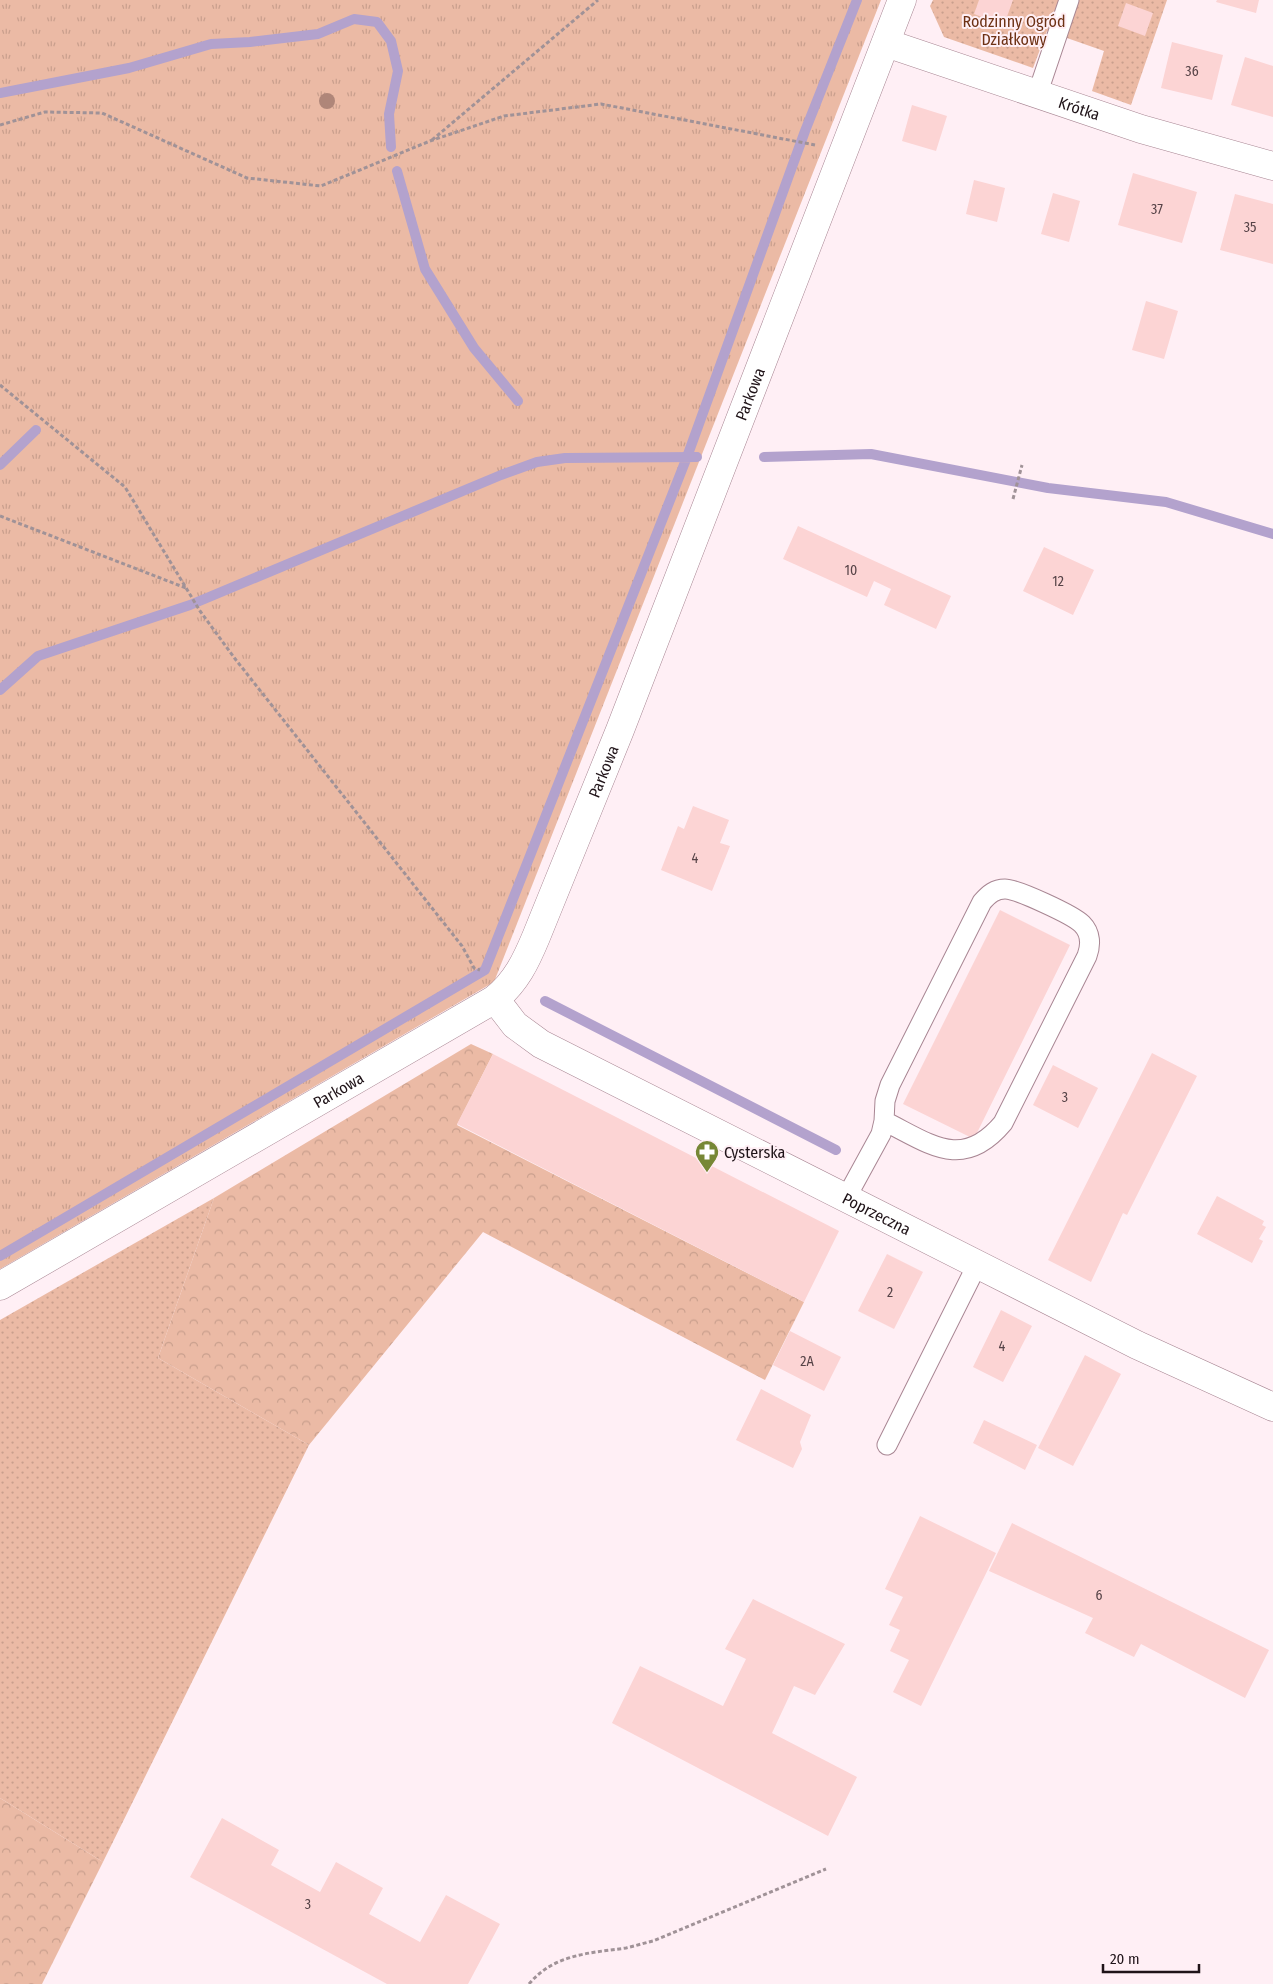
<svg xmlns="http://www.w3.org/2000/svg" width="1273" height="1984" font-family="'Fira Sans Condensed',sans-serif">
  <style>
    .grass { fill: url(#grass-dots) }
    .forest { fill: url(#forest-crowns) }
    .park { fill: url(#park-tufts) }
    .lines { fill: none; stroke-linecap: round; stroke-linejoin: round }
    .stream { stroke: #b3a2cd; stroke-width: 10 }
    .building { fill: #fcd4d4 }
    .lane-casing { stroke: #a88693; stroke-width: 21 }
    .street-casing { stroke: #a88693; stroke-width: 29 }
    .path { stroke: #a09297; stroke-width: 3; stroke-dasharray: 4 2.5; stroke-linecap: butt }
    .lane { stroke: #fff; stroke-width: 19 }
    .street { stroke: #fff; stroke-width: 28 }
    .tree { fill: #af8679 }
    .labels { text-anchor: middle; dominant-baseline: central; stroke-width: 4; stroke-linejoin: round; paint-order: stroke }
    .number-label { font-size: 14px; fill: #564347 }
    .park-label { font-size: 16px; fill: #6d3114; stroke: #ffeff5 }
    .street-label { font-size: 16px; fill: #1f1318; stroke: #ffeff5 }
    .poi-label { font-size: 16px; fill: #1f1318; stroke: #ffeff5; text-anchor: start }
  </style>
  <defs>
    <pattern id="grass-dots" width="8" height="8" patternUnits="userSpaceOnUse" patternTransform="scale(1.25)"><rect width="8" height="8" fill="#ebbaa5"/><path d="M2 2h.1M6 6h.1" fill="none" stroke="#c99f8d" stroke-width="1.8" stroke-linecap="round"/></pattern>
    <pattern id="forest-crowns" width="20" height="18" patternUnits="userSpaceOnUse" patternTransform="scale(1.25)"><rect width="20" height="18" fill="#ebbaa5"/><path d="M2 6a3 3 0 1 1 6 0M12 15a3 3 0 1 1 6 0" fill="none" stroke="#c99f8d"/></pattern>
    <pattern id="park-tufts" width="24" height="20" patternUnits="userSpaceOnUse" patternTransform="scale(1.25)"><rect width="24" height="20" fill="#ebbaa5"/><path d="M3 7l-1-3M5 7V3M7 7l1-3M15 17l-1-3M17 17v-4M19 17l1-3" fill="none" stroke="#c99f8d"/></pattern>
  </defs>
  <rect width="100%" height="100%" fill="#ffeff5"/>
  <path class="grass" d="M933,0H1167L1131,105L1092,91L1104,51L1047,31L1033,68L944,37L930,6Z
    M214,1198L158,1358L309,1445L103,1862L0,1798V1320Z"/>
  <path class="forest" d="M471,1044L493,1054L457,1125L804,1302L765,1380L483,1232L309,1445L158,1358L214,1198Z
    M0,1798L103,1862L42,1984H0Z"/>
  <path class="park" d="M0,0H881L494,982L0,1269Z"/>
  <g class="lines">
    <path class="stream" d="M0,93L129,68L211,44L250,42L318,34L354,19L377,22L391,41L398,71L389,114L391,147
      M397,171L425,269L474,348L518,401
      M764,457L871,454L1048,488L1166,502L1273,534
      M0,465L36,430
      M0,690L38,656L190,605L501,475L537,462L565,458L697,457
      M545,1001L836,1150
      M0,1256L485,970L687,457L805,131L857,0"/>
  </g>
  <path class="building" d="M979,0H1013L1004,25L974,14Z
    M1217,0H1259L1256,13L1216,2Z
    M1126,3L1153,13L1145,36L1118,26Z
    M1172,42L1223,55L1212,100L1161,88Z
    M1245,57L1273,66V117L1231,105Z
    M912,105L947,116L936,151L902,141Z
    M1133,173L1197,192L1182,243L1118,225Z
    M974,180L1005,188L997,222L966,214Z
    M1053,193L1080,201L1069,242L1041,234Z
    M1235,194L1273,204V264L1220,250Z
    M1146,301L1178,311L1164,359L1132,350Z
    M798,526L951,596L936,629L884,605L891,589L874,581L867,597L783,559Z
    M1044,547L1094,570L1073,615L1023,591Z
    M693,806L729,820L720,843L730,846L712,891L661,870L678,826L684,829Z
    M1000,910L1070,945L974,1139L903,1104Z
    M1152,1053L1197,1076L1127,1215L1123,1213L1091,1282L1048,1260Z
    M493,1054L839,1231L804,1302L457,1124Z
    M1053,1065L1098,1088L1078,1128L1033,1105Z
    M1217,1196L1264,1221L1262,1225L1266,1227L1259,1239L1263,1241L1252,1263L1197,1234Z
    M887,1254L923,1272L894,1329L858,1311Z
    M1001,1310L1032,1326L1003,1382L973,1367Z
    M790,1331L841,1357L824,1391L773,1365Z
    M1085,1355L1121,1374L1073,1466L1038,1448Z
    M761,1389L811,1415L800,1442L802,1449L793,1468L736,1440Z
    M984,1420L1037,1445L1025,1470L973,1443Z
    M920,1516L996,1553L921,1706L893,1692L909,1660L890,1651L900,1630L889,1625L903,1597L885,1589Z
    M1012,1523L1269,1650L1245,1698L1141,1644L1134,1657L1085,1633L1093,1618L989,1571Z
    M753,1599L845,1644L815,1695L794,1686L772,1733L857,1777L828,1836L612,1723L640,1666L723,1706L746,1659L725,1649Z
    M222,1818L279,1850L271,1865L320,1892L336,1862L383,1888L369,1914L420,1942L446,1895L500,1924L468,1984H387L190,1877Z"/>
  <g class="lines">
    <g class="lane-casing">
      <path id="lane" d="M1037,95L1069,0
        M846,1198L881,1134L884,1121C929,1143 962,1172 1003,1123L1087,956C1091,945 1091,933 1082,924C1073,915 1017,889 1005,889C995,889 989,894 982,902L890,1085L885,1101L884,1121
        M887,1445L977,1265"/>
    </g>
    <g class="street-casing">
      <g id="street">
        <path id="s1" d="M886,43L1141,129L1273,166"/>
        <path id="s2" d="M495,999L515,1025L541,1044L1137,1345L1273,1407"/>
        <path id="s3" d="M0,1286L495,999C516,982 526,961 536,937L620,730L902,0"/>
      </g>
    </g>
    <path class="path" d="M0,125L45,112L102,113L247,178L321,186L430,141L504,116L601,104L815,145
      M432,140L598,0
      M0,385L125,487L200,611L236,660L462,946L474,968L480,970
      M1013,499L1022,465
      M0,516L186,588
      M529,1984C554,1954 590,1953 626,1948C635,1946 644,1943 653,1941L826,1869"/>
    <use href="#lane" class="lane"/>
    <use href="#street" class="street"/>
  </g>
  <circle class="tree" cx="327" cy="101" r="8"/>
  <defs>
    <g id="pharmacy-pin" transform="scale(1.25)"><path d="M0 17L-7.5 6A9.5 9.5 0 1 1 7.5 6Z" fill="#778736" stroke="#ffeff5"/><path d="M-2-6h4v4h4v4h-4v4h-4v-4h-4v-4h4Z" fill="#fff"/></g>
  </defs>
  <g fill-rule="evenodd">
    <use href="#pharmacy-pin" x="707" y="1152"/>
  </g>
  <g class="labels">
    <g class="number-label">
      <text x="1192" y="71">36</text>
      <text x="1157" y="209">37</text>
      <text x="1250" y="227">35</text>
      <text x="851" y="570">10</text>
      <text x="1058" y="581">12</text>
      <text x="695" y="858">4</text>
      <text x="1065" y="1097">3</text>
      <text x="890" y="1292">2</text>
      <text x="1002" y="1346">4</text>
      <text x="807" y="1361">2A</text>
      <text x="1099" y="1595">6</text>
      <text x="308" y="1904">3</text>
    </g>
    <g class="park-label">
      <text x="1014" y="21">Rodzinny Ogród<tspan x="1014" dy="18">Działkowy</tspan></text>
    </g>
    <g class="street-label">
      <text stroke="none"><textPath href="#s1" startOffset="204">Krótka</textPath></text>
      <text stroke="none"><textPath href="#s3" startOffset="1231">Parkowa</textPath></text>
      <text stroke="none"><textPath href="#s3" startOffset="826">Parkowa</textPath></text>
      <text stroke="none"><textPath href="#s3" startOffset="391">Parkowa</textPath></text>
      <text stroke="none"><textPath href="#s2" startOffset="441">Poprzeczna</textPath></text>
    </g>
    <g class="poi-label">
      <text x="724" y="1152">Cysterska</text>
    </g>
  </g>
  <path d="M1103 1964v8h96v-8" fill="none" stroke="#1f1318" stroke-width="2.5"/>
  <text x="1110" y="1964" font-size="15" fill="#1f1318" stroke="#ffeff5" stroke-width="4" paint-order="stroke">20 m</text>
</svg>
